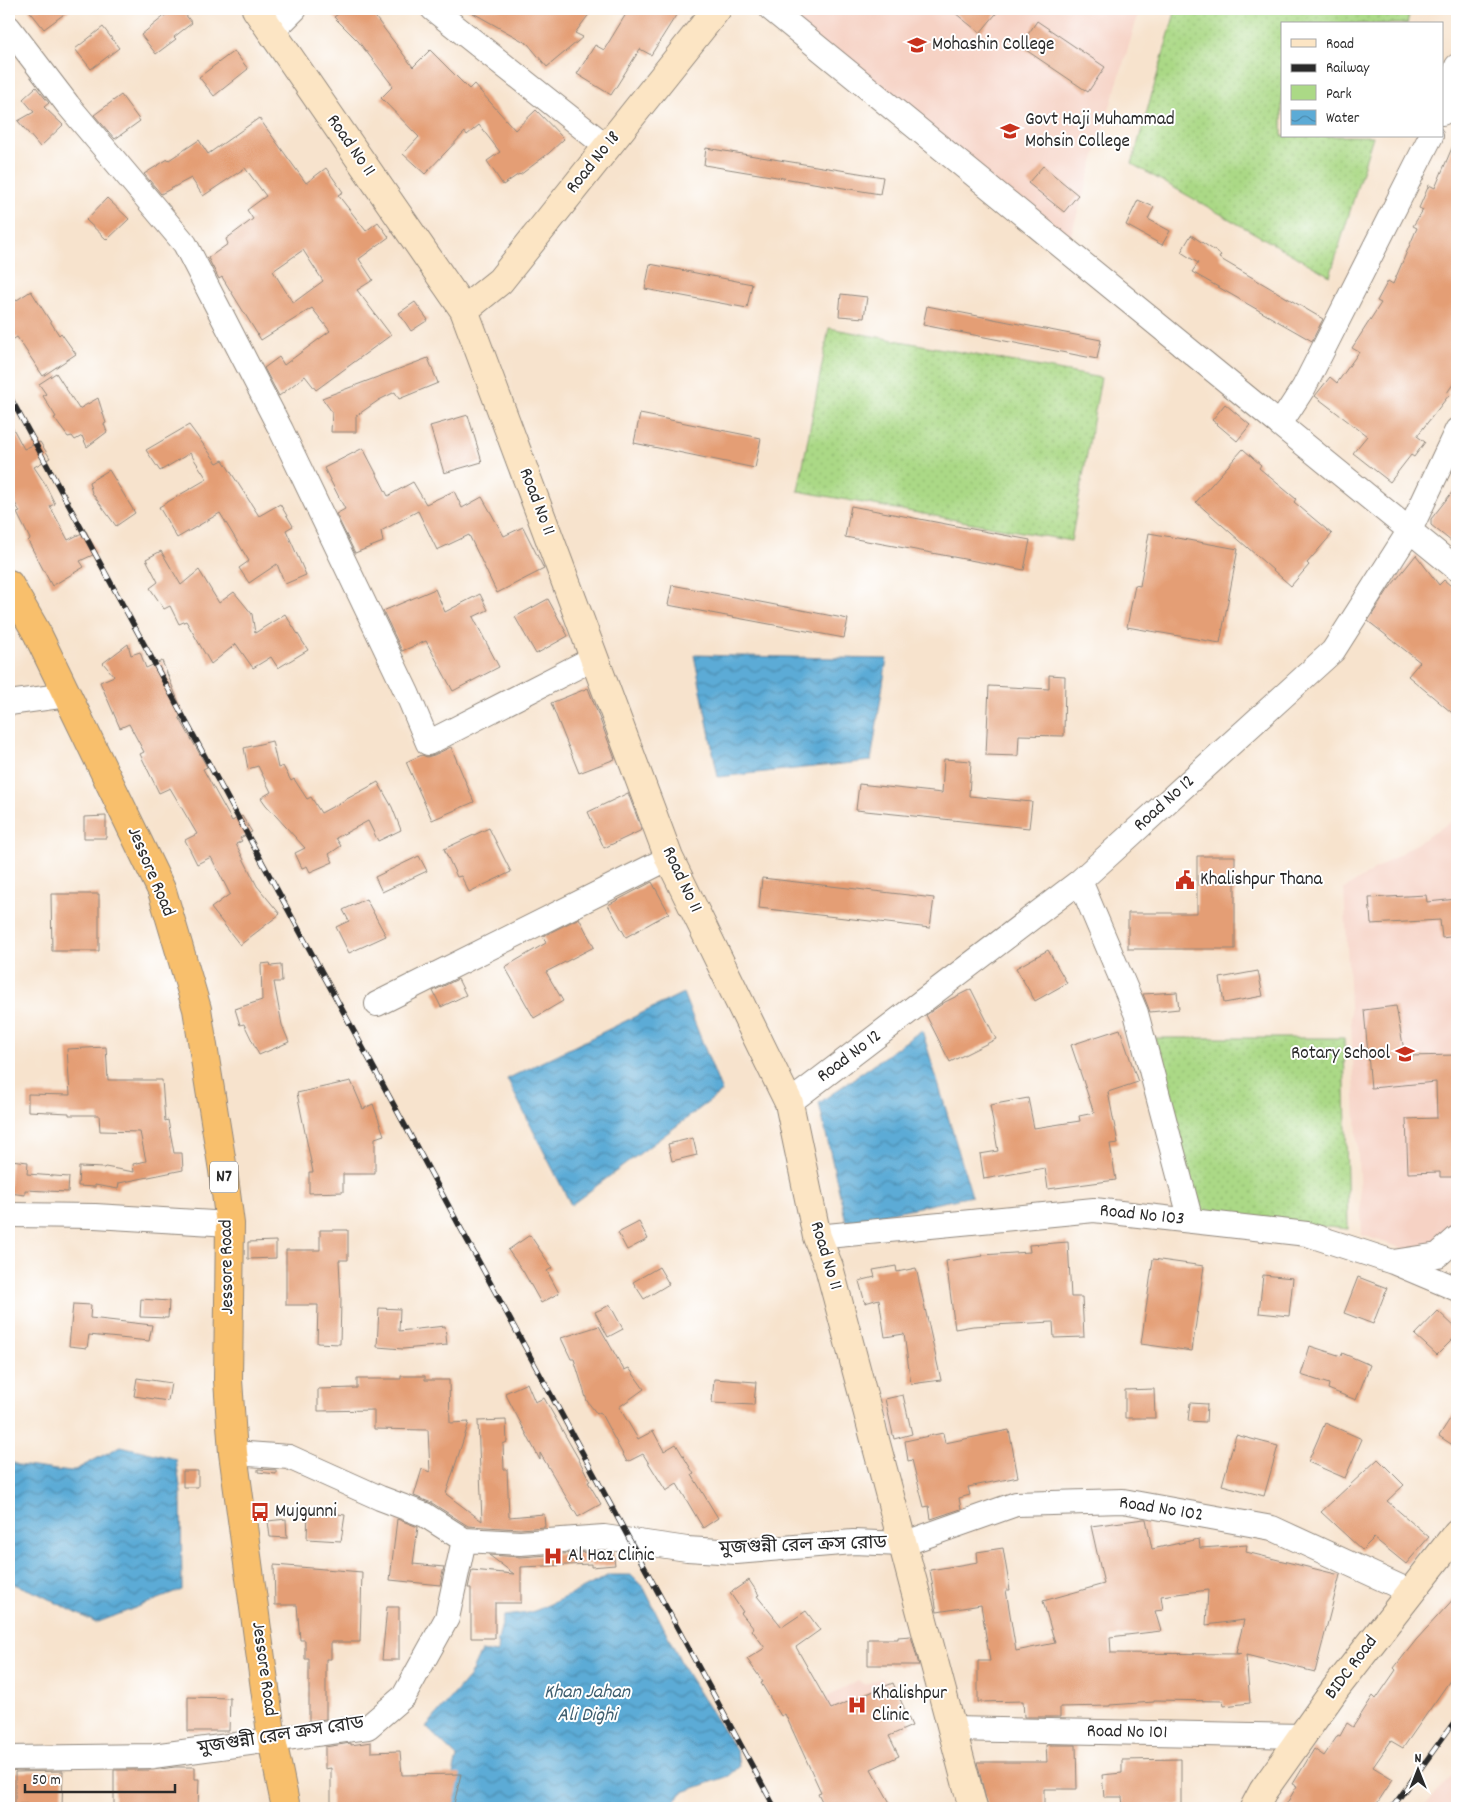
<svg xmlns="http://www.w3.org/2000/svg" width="1466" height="1817" font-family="Dekko,'Noto Sans Bengali',sans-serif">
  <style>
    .built { fill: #f6d2c4 }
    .green { fill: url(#green-dots); stroke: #6b8258 }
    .water { fill: url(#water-waves); stroke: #446b80 }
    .building { fill: #e49e75; fill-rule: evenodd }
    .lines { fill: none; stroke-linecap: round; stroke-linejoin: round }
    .street-casing { stroke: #91877c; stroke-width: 26 }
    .secondary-casing { stroke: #91877c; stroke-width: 30 }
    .highway-casing { stroke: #91877c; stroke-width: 30 }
    .street { stroke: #fff; stroke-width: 24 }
    .secondary { stroke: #fce5c4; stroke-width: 28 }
    .highway { stroke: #f8bf6c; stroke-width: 28 }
    .rail-casing { stroke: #2b2b2b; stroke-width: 5.5 }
    .rail { stroke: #fff; stroke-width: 4; stroke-dasharray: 11; stroke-linecap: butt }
    .labels { text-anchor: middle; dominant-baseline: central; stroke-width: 4; stroke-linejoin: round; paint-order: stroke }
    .shield { fill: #fff; stroke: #6b6b6b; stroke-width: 1 }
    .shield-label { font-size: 18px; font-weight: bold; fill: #2b2b2b }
    .poi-label { font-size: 19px; fill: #2b2b2b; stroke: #fff; text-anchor: start }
    .street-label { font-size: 19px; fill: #2b2b2b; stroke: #fff }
    .water-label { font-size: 20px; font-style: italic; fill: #3f5e6f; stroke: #fff }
  </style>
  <defs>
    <pattern id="green-dots" width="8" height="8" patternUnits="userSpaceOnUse" patternTransform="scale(1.25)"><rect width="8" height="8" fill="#abd986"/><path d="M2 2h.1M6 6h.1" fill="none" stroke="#93ba74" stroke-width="1.8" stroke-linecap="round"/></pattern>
    <pattern id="water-waves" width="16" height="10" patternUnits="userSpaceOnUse" patternTransform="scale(1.25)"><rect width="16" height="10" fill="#5cabd6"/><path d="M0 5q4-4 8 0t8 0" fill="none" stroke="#4c8bae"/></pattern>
  </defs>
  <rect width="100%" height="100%" fill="#fff"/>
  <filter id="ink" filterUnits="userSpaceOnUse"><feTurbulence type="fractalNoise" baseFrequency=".02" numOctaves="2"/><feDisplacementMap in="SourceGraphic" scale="10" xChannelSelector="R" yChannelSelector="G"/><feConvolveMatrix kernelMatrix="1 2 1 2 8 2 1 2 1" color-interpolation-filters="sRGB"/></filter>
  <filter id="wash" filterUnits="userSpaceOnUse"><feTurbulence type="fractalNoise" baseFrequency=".0096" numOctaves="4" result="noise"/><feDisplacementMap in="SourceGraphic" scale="20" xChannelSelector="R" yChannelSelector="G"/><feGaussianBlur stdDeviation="1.12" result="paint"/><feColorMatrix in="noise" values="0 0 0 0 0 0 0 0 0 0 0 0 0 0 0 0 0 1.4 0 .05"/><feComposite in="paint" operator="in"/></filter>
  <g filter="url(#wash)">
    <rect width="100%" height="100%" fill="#f7e3cd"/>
    <path class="built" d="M771,9H1140L1065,254Z
      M1457,818V1220L1423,1255L1362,1235L1344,889Z
      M881,1677L889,1685L849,1734L824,1699L858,1680L866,1685Z
      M1457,1771V1808H1422Z"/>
    <path class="green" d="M1176,9H1411L1407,24H1282V136H1373L1330,276L1132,164Z
      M829,328L1101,378L1071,541L798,491Z
      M1155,1038H1344L1348,1229L1198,1214Z"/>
    <path class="water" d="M694,655L887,659L871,761L718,777Z
      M683,993L722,1092L571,1205L507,1079Z
      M922,1030L972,1196L846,1222L819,1103Z
      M121,1446L176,1459L181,1493L182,1590L96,1623L37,1593L9,1582V1461L18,1465L71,1472Z
      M609,1575H631L644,1588L687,1674L737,1752L739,1767L729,1776L683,1792L668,1808H441L449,1792L457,1757L426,1727L469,1677L481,1651L497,1653L498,1640L504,1616L528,1613L537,1610L572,1594Z"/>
    <g id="blocks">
      <path class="building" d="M28,9H71L44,29Z
        M173,9H181L192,23L174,37L176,39L156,54L141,35Z
        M345,9H387L376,18L413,67L430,50L469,89L474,84L515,130L536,110L564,139L549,153L520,175L519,174L503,185L487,161L500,152L479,125L467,135L465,132L425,174L403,154L419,137L381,98L393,86L358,41L334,17Z
        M466,9H593L575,33L583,37L547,67L528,44Z
        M629,9H680L651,55L640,49L611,95L577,74L595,45L604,50Z
        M950,9H1000L980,33Z
        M1037,21L1105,67L1088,92L1020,46Z
        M103,27L119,48L91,69L75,49Z
        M234,51L248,69L214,96L199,77Z
        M36,87L49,103L44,107L63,125L40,147L18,121L34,112L23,99Z
        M121,95L140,121L115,139L94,115Z
        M259,118L306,183L326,168L343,192L338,195L366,231L378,222L389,237L359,259L373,280L357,290L391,335L316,390L305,376L279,396L264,368L279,357L284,365L330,331L312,308L261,340L222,277L219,279L208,258L228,244L226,239L253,219L247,210L266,196L245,168L203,196L191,178L161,194L144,174L168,159L169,160L199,140L208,154ZM303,250L323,281L293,303L273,271Z
        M1457,136V378L1447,393L1449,395L1417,436L1425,442L1414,457L1411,455L1390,482L1353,453L1367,436L1315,396L1330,377L1337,383L1359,352L1352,348L1381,303L1377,301L1388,281L1393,284L1417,228L1413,226L1423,210L1419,208L1429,185L1435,188Z
        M706,148L883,177L880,194L704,165Z
        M1043,166L1078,195L1064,212L1028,183Z
        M107,198L129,219L107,240L86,220Z
        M1138,200L1154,207L1148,219L1170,231L1162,245L1126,225Z
        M1191,235L1221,255L1219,258L1323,319L1312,341L1192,272L1198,263L1181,252Z
        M650,264L752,284L747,308L645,289Z
        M31,291L59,335L61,333L76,354L43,376L17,337L9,342V305Z
        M841,294L867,297L864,318L839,316Z
        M415,302L428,320L411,331L399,313Z
        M927,306L1101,340L1097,359L923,325Z
        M428,358L438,383L399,399L395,392L379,400L356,416V432H331L332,412L322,398Z
        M56,373L79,409L98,398L106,423L104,424L107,432L87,447L82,436L75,440L72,436L68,437L54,418L56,417L43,396L46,394L39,384Z
        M1225,404L1250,425L1237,441L1212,420Z
        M640,414L761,438L755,468L634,443Z
        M468,415L482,462L444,473L430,426Z
        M9,421L24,449L40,442L50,458L34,467L44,482L55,504L50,506L68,540L86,531L97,553L80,561L84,567L52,586L28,541L30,539L17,513L20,512L9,492Z
        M189,425L217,463L223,460L259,516L280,504L293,526L286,530L306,575L285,584L277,564L249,583L239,568L249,561L220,513L177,538L159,507L207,479L190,453L160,471L146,450Z
        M363,448L388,496L413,482L426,504L454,491L462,508L482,497L504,536L523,527L544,569L497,593L469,535L437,550L418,511L381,531L383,542L355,553L336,514L345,509L324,468Z
        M1243,449L1261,465L1259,468L1296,499L1294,502L1332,534L1307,563L1309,565L1291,586L1196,502Z
        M109,470L135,513L116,526L92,493L89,482Z
        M1457,486V546L1431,525V519Z
        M851,506L1030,540L1024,570L845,537Z
        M1149,533L1238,549L1220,643L1127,627L1135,585L1140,586Z
        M161,551L181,585L199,570L219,603L234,592L252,614L255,633L285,614L308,650L278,668L271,657L253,668L236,644L211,664L186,621L179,624L170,606L164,609L150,588L158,582L146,559Z
        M1416,555L1439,585L1444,580L1457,591V717L1408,676L1420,662L1368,621L1388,590Z
        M672,585L848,619L844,638L668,605Z
        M435,589L445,612L480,594L488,610L473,617L499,667L453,691L426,641L402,651L383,611Z
        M548,599L568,636L536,654L515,617Z
        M128,644L131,655L140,652L146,668L162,661L184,715L179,717L207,767L203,769L232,821L242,816L252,832L240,838L242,841L236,844L257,886L280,914L240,945L211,908L230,894L211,857L197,864L185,840L197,834L170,788L159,793L140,754L144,752L129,724L120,728L100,682L114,676L103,663Z
        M1049,675L1065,676L1064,736L1019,735L1018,756L986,755L989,686L1049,689Z
        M588,688L615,759L579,773L551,703Z
        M272,741L278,768L283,766L291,781L294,779L307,799L311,797L321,813L378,782L392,807L401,830L378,841L368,821L336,838L341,846L329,854L333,862L310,872L307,866L302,868L295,853L305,848L266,805L261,798L271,792L258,766L248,769L244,748Z
        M451,747L474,802L432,820L406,762L422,755L427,757L434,755Z
        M944,759L971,761L969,796L1032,802L1029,828L856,810L859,784L942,793Z
        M628,793L642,830L604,848L588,812Z
        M106,816V838H84V817Z
        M489,828L511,872L469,892L461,876L457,877L444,849Z
        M419,856L427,871L382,892L375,877Z
        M1197,856H1235V949H1128V913H1197Z
        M762,878L934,898L930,928L759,908Z
        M652,882L669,913L626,937L608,905Z
        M51,894H99V951H52Z
        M1426,895L1427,902L1457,899V936L1442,938L1440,920L1371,924L1369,898Z
        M366,899L386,936L349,953L336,927L349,921L343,910Z
        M579,918L594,947L546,972L563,1001L534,1018L505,967L546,943L543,936Z
        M1048,950L1067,983L1035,1001L1016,968Z
        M270,963L271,966L281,965L282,982H274L282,1025L289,1042L259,1055L244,1024L240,1025L235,1009L262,1000L261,964Z
        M1258,971L1263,996L1224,1003L1220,978Z
        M458,979L466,995L441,1007L433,991Z
        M971,989L996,1039L950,1062L926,1015L945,1002Z
        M1177,992L1179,1009L1150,1012L1143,994Z
        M1396,1006L1405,1056L1457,1055V1177H1440V1172L1408,1173L1406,1119L1437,1118L1436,1082L1371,1088L1364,1010Z
        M1120,1029L1138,1082L1108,1092L1118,1143L1110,1144L1116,1180L1048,1189L1045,1168L984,1179L980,1154L998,1151L990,1105L1028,1098L1034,1128L1080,1121L1079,1116L1094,1113L1071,1045Z
        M106,1047L108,1080H162L165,1121L168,1120L174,1153H182L183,1170L119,1183L118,1189L95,1185V1187L78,1186L79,1167L104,1168L105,1167L134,1172L133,1164L146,1161L140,1132L100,1131L99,1115H69V1113L28,1111V1094L70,1095L67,1049Z
        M351,1081L363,1109L373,1104L384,1135L375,1138V1174H343V1192L309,1193V1172H313L297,1093Z
        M693,1138L697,1155L672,1161L668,1144Z
        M11,1160L28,1162L27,1174L69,1177L68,1192L25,1190V1195L9,1193Z
        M639,1222L648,1239L627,1250L618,1233Z
        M320,1230H348V1260H339L341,1300L340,1344L317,1343L318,1305H286V1250H320Z
        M530,1235L552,1268L547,1271L559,1293L541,1303L523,1271L508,1250Z
        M276,1241V1258L248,1259V1242Z
        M1068,1242L1071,1297H1082L1084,1337L1054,1338L1053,1322L973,1326L955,1329L946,1261L983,1256L982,1255L1030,1252L1029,1245Z
        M1153,1259L1204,1266L1192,1351L1141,1344Z
        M896,1266L897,1272L916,1268L941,1380L911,1384L904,1334L885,1337L879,1299L865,1303L859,1281L875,1277L873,1270Z
        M659,1267L669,1284L644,1299L633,1282Z
        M1263,1275L1293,1278L1289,1316L1259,1313Z
        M1358,1277L1387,1288L1373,1324L1344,1313Z
        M141,1299L169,1301L168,1318L140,1317Z
        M73,1304L91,1305L90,1318L152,1325L149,1341L89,1335L87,1348L69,1346Z
        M610,1305L623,1329L608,1337L595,1312Z
        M379,1308L400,1309L399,1331L445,1326L447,1345L403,1349L377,1347Z
        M1438,1311L1457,1329V1335L1437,1355L1415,1335Z
        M599,1326L624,1370L629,1368L644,1389L619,1407L638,1439L653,1431L664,1451L676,1444L694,1474L692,1475L718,1518L703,1528L677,1484L666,1491L643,1454L627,1462L600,1412L597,1414L587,1401L574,1359H571L561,1338Z
        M1310,1346L1341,1356L1342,1353L1370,1365L1356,1400L1328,1389L1329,1384L1301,1375Z
        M401,1376H425V1380H449L450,1423L469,1422L446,1494L482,1521L478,1421L506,1420L507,1442L503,1444L504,1469H507L509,1517L544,1514L545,1527L520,1529L468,1526L432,1503L414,1496L422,1469L430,1472L428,1430L374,1429V1410L318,1411V1389L357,1388V1379H401Z
        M137,1378L171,1383L168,1401L134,1396Z
        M714,1379L756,1382L754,1405L712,1403Z
        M527,1383L535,1402L544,1398L578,1458L590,1481L588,1482L601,1504L578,1517L540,1453V1460L505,1393Z
        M1154,1389L1155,1418H1125V1390Z
        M903,1395L912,1434L894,1439L885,1399Z
        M1190,1403L1207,1404L1206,1422L1188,1421Z
        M1457,1408V1448L1439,1436Z
        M1325,1423L1362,1439L1345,1478L1308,1462Z
        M1009,1430L1018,1477L968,1487L970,1495L959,1498L961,1509L931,1519L929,1506L924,1507L912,1460L908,1461L905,1441L943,1433L945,1443Z
        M1236,1435L1278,1446L1264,1496L1222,1485Z
        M1378,1459L1404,1485L1387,1501L1429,1537L1406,1564L1374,1538L1362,1550L1321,1512Z
        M258,1469L276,1470V1474L258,1472Z
        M183,1471H198V1487H183Z
        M308,1510L345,1515L341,1541L307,1539Z
        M286,1519L287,1538L270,1537L268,1521Z
        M397,1519L418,1527L413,1564L444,1567L440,1585L390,1580Z
        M1144,1519H1146L1152,1549L1199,1539L1200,1548L1247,1545L1246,1552L1340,1575L1315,1672L1246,1655L1250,1703L1224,1706L1223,1701L1154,1700V1702L1110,1705V1706L1060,1707V1717H1024L1023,1701L978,1702V1661H990L981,1605L937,1612L930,1570L978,1562L977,1552L1003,1548L1010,1590H1006L1016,1651L1055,1643L1043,1601L1104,1584L1091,1526ZM1208,1590L1206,1625L1244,1620L1236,1653L1241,1654L1111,1653L1110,1637L1161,1631L1155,1611L1163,1610L1161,1596Z
        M604,1551L613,1552L615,1565L591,1567V1564L521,1567V1603H495V1638H471V1588H468L472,1570L514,1574L489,1555L521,1557Z
        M274,1565L362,1572L360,1642H331V1659H326V1719L309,1721V1659H305V1640H300L297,1605H275Z
        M749,1580L759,1595L757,1596L782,1627L806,1611L820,1630L796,1647L831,1709L893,1683L912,1726L889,1736L899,1756L871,1769L893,1808H825L818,1793L821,1792L785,1714L781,1716L761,1683L763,1682L747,1659L765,1648L752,1630L754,1629L741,1613L743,1612L730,1593Z
        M1457,1595V1684L1451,1679L1403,1748L1391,1741L1373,1767L1393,1779L1374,1808H1284L1297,1786L1293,1784L1314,1749L1324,1756L1338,1735L1340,1736L1347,1723L1353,1727L1373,1696L1376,1699L1396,1670L1394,1668L1416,1640Z
        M387,1607H399V1660H382Z
        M911,1636L919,1665H868V1639H898V1637Z
        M188,1697L230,1698L229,1731H188Z
        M371,1742V1752L400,1751L402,1775L461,1774L453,1808H331V1768L325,1769V1747L351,1743V1745Z
        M1046,1745H1076L1077,1789H1044V1808H988L977,1762H1047Z
        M1181,1759V1805L1123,1806L1122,1797H1104L1102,1775L1122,1773V1760Z
        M175,1767H195V1779H199L198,1808H114V1770H153Z
        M63,1771L62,1808H42V1804H15V1772Z"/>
    </g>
  </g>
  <g filter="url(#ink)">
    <use href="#blocks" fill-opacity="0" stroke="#91877c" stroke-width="1"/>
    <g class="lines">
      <g class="street-casing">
        <path id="street" d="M433,9L607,147
          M771,9L1457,569
          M9,28L68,105L185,244L281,430L407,693L428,743L594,658
          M272,32L295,9
          M1442,113L1457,66
          M1280,424L1304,387L1431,136
          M9,703L67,695
          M1080,881L1136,1013L1191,1221
          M377,1004L669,858
          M789,1103L1080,881L1333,651L1410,530L1457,430
          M9,1215L95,1216L230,1224
          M817,1237L1094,1210L1307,1234L1393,1262L1457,1289
          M1393,1262L1438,1255L1457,1238
          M233,1453L289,1457L380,1498L425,1515L464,1540L520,1543L604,1537L687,1549L736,1552L853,1542L903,1544L1016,1504L1123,1501L1272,1528L1411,1592
          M953,1729L1302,1736
          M9,1758L153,1756L368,1727L404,1696L447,1618L464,1540"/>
      </g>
      <g class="secondary-casing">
        <path id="secondary" d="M256,9L464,310L669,858L789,1103L817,1237L829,1267L973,1808
          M464,310L500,281L717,9
          M1254,1808L1263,1791L1336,1688L1457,1533"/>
      </g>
      <g class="highway-casing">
        <path id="highway" d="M9,584L37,633L162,891L197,1009L223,1170L230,1224L228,1380L233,1453L272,1740L286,1808"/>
      </g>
      <use href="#street" class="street"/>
      <use href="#secondary" class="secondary"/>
      <use href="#highway" class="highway"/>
      <g class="rail-casing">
        <path id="rail" d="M9,395L775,1808
          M1392,1808L1457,1718"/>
      </g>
      <use href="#rail" class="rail"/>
    </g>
  </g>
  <defs>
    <g id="university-bare" transform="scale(1.5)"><path d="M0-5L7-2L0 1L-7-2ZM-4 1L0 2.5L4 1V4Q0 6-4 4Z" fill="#c8321e" stroke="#fff" stroke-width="2.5" paint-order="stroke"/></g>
    <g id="civic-bare" transform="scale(1.5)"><path d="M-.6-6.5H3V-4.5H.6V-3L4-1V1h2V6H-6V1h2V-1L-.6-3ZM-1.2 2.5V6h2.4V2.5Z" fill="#c8321e" stroke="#fff" stroke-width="2.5" paint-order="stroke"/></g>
    <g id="school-bare" transform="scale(1.5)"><path d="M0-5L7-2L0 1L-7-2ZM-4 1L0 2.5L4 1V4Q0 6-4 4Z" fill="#c8321e" stroke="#fff" stroke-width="2.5" paint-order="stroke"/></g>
    <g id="bus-bare" transform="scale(1.5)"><path d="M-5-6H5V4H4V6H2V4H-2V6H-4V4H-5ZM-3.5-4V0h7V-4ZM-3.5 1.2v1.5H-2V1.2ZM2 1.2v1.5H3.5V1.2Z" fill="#c8321e" stroke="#fff" stroke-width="2.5" paint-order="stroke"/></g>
    <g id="hospital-bare" transform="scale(1.5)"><path d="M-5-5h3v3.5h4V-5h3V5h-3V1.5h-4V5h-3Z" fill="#c8321e" stroke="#fff" stroke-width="2.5" paint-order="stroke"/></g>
  </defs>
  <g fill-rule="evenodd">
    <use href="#university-bare" x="917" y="45"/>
    <use href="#university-bare" x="1010" y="131"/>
    <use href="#civic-bare" x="1185" y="880"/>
    <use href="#school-bare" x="1405" y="1054"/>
    <use href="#bus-bare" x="260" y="1512"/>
    <use href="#hospital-bare" x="553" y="1556"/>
    <use href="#hospital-bare" x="857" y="1705"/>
  </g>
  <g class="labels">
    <rect class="shield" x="210" y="1161.5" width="28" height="31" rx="4"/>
    <g class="shield-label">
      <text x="224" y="1177">N7</text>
    </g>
    <g class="poi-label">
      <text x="932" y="45">Mohashin College</text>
      <text x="1025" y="120">Govt Haji Muhammad<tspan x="1025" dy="22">Mohsin College</tspan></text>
      <text x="1200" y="880">Khalishpur Thana</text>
      <text x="1390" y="1054" text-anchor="end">Rotary School</text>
      <text x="275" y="1512">Mujgunni</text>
      <text x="568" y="1556">Al Haz Clinic</text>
      <text x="872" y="1694">Khalishpur<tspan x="872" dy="22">Clinic</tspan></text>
    </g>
    <g class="street-label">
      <text transform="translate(350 146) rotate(55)">Road No 11</text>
      <text transform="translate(594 163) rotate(-51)">Road No 18</text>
      <text transform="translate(536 502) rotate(69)">Road No 11</text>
      <text transform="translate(1165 804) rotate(-42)">Road No 12</text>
      <text transform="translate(150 872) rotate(67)">Jessore Road</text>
      <text transform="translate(681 880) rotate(65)">Road No 11</text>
      <text transform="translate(850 1057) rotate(-37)">Road No 12</text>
      <text transform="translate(1142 1216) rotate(6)">Road No 103</text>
      <text transform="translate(825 1256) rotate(73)">Road No 11</text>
      <text transform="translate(228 1267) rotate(-91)">Jessore Road</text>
      <text transform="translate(1161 1510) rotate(9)">Road No 102</text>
      <text transform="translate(803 1547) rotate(-2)">মুজগুন্নী রেল ক্রস রোড</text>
      <text transform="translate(1352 1668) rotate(-53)">BIDC Road</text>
      <text transform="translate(263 1669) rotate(82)">Jessore Road</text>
      <text transform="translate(1127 1733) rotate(1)">Road No 101</text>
      <text transform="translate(281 1737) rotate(-9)">মুজগুন্নী রেল ক্রস রোড</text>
    </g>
    <g class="water-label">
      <text x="587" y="1693">Khan Jahan<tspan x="587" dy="23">Ali Dighi</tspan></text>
    </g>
  </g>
  <rect width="1466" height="1817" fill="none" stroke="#fff" stroke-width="30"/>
  <rect x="1281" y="22" width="162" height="115" fill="#ffffff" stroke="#aaaaaa"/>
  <rect x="1291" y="39" width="25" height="8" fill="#fce5c4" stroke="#aaaaaa"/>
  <text x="1326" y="48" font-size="15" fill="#2b2b2b">Road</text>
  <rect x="1291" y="64" width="25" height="8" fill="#2b2b2b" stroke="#aaaaaa"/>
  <text x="1326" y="72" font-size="15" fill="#2b2b2b">Railway</text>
  <rect x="1291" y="85" width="25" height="15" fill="#abd986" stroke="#aaaaaa"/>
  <text x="1326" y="98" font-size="15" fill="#2b2b2b">Park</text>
  <rect x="1291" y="110" width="25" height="15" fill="url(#water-waves)" stroke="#aaaaaa"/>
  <text x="1326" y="122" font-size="15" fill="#2b2b2b">Water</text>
  <g transform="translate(1418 1770)" stroke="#ffffff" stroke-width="4" paint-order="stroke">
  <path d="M0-4L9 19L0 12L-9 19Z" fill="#2b2b2b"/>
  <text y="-8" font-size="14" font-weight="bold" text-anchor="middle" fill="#2b2b2b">N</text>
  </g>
  <path d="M25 1784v8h150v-8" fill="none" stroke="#2b2b2b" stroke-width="2.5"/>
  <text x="32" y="1784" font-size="15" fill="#2b2b2b" stroke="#ffffff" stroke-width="4" paint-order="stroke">50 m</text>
</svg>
